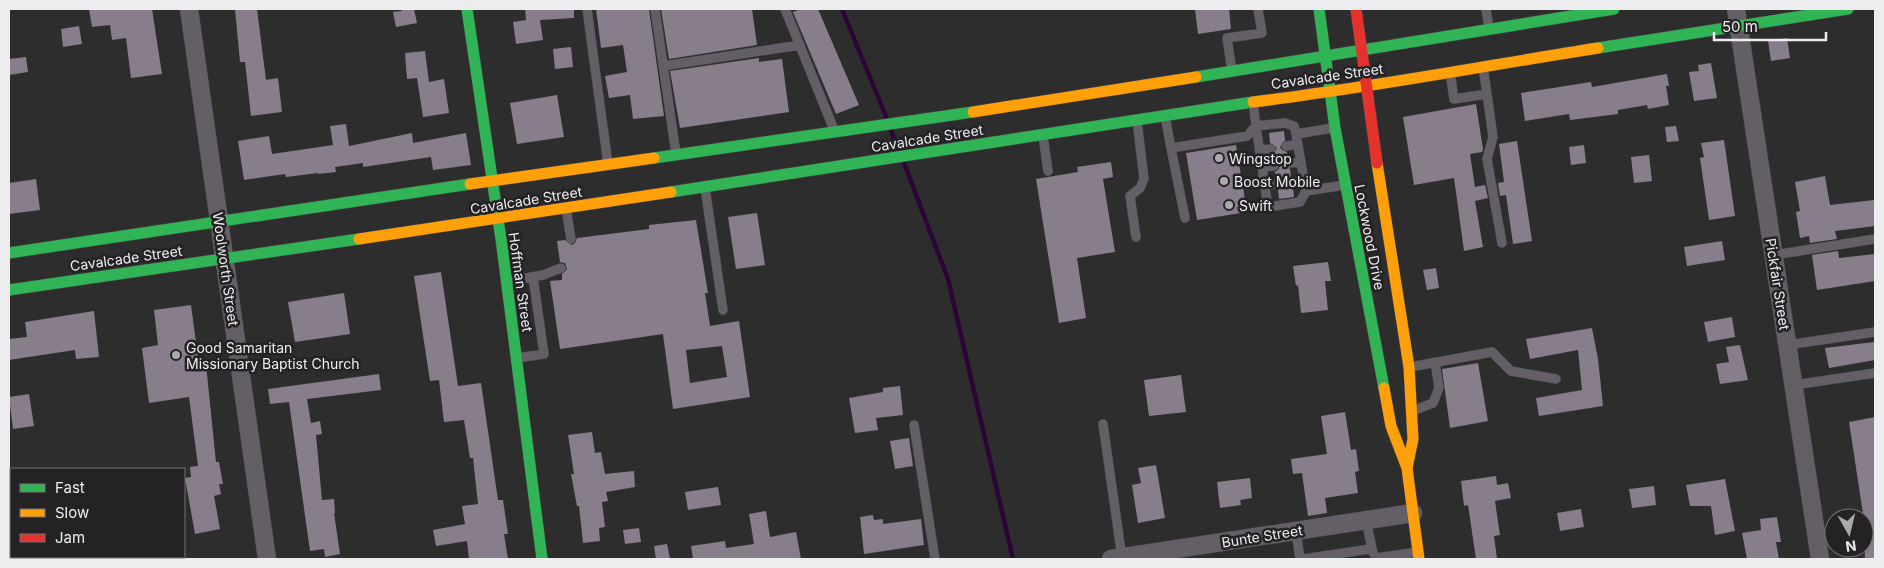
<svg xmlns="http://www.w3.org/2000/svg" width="1884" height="568" font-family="Inter,sans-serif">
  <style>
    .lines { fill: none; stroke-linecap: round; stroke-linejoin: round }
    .stream { stroke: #2c0538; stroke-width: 4.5 }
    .building { fill: #877d8b; fill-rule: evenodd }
    .lane-casing { stroke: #494849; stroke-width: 10 }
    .street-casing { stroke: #494849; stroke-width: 19 }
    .fast-casing { stroke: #494849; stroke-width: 12 }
    .slow-casing { stroke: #494849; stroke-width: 12 }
    .jam-casing { stroke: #494849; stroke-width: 12 }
    .lane { stroke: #645e66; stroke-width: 9 }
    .street { stroke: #645e66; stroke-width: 18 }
    .fast { stroke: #30b455; stroke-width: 11 }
    .slow { stroke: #ff9f0a; stroke-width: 11 }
    .jam { stroke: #e5322d; stroke-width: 11 }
    .poi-dot { fill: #aaa9ab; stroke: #242225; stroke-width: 2 }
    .labels { text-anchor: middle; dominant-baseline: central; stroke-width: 5; stroke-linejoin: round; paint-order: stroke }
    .street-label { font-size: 14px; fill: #edecee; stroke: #242225 }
    .poi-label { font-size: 14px; fill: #edecee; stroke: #242225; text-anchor: start }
  </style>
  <rect width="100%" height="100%" fill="#2e2d2e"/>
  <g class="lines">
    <path class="stream" d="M842,9L887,119
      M891,131L898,149
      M904,163L948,279L1013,559"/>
  </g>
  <path class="building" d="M89,9H152L162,74L131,78L126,38L112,40L110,25L92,27Z
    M235,9H257L266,80L278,78L282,112L251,116L245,62H240Z
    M401,9H414L417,23L396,27L393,12L402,11Z
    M525,9H574V18L540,20L543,40L516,44L513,22L526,20Z
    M596,9H649L664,116L633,119L630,95L609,98L605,76L627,72L623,45L601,48Z
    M661,9H752L757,45L669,59Z
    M801,9H818L859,105L836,114L793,12Z
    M1195,9H1229L1231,29L1198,34Z
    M79,26L82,44L63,47L61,29Z
    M1787,38L1790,58L1771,61L1768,41Z
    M571,47L573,67L555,69L553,49Z
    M425,51L429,82L444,79L449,113L423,117L417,78L407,79L405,53Z
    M26,57L28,72L9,75V59Z
    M759,58V62L782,59L789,112L680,128L670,71Z
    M1711,63L1717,98L1694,101L1689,72L1699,71L1698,65Z
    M1667,74L1669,86H1666L1669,105L1648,109L1647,105L1618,110V114L1570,120L1569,114L1525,121L1521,93L1591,82L1592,87Z
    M557,95L564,137L517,144L510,103Z
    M1476,104L1483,149L1482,152L1470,154L1475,187L1485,185L1488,198L1475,201L1483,247L1464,251L1454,178L1414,185L1403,117Z
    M346,124L349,146L412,133L413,143L466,133L471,165L433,170L431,157L363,167V163L335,167L336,172L318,174V173L286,177L285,174L244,180L238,141L269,136L272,154L333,145L330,126Z
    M1676,126L1679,141L1667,142L1665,127Z
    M1284,131L1285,140L1280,147L1282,150L1287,152L1288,157L1284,160L1283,164L1290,169L1291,176L1286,183L1288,186L1293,188L1294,197L1279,199L1278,190L1283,183L1281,180L1276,178L1275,172L1279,169L1280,165L1277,161L1273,160L1272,155L1277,148L1270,143L1269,133Z
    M1724,140L1735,216L1709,220L1700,158L1704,157L1701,143Z
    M1517,141L1532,241L1513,244L1506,195L1500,196L1498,183L1504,182L1499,144Z
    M1236,145L1247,212L1197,220L1186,153Z
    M1584,145L1586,163L1571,165L1569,147Z
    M1649,155L1652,181L1634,183L1631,157Z
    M1111,162L1113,177L1103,179L1115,252L1077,258L1086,318L1059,323L1036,179L1078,172L1077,167Z
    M1825,176L1830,205L1874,200L1875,226L1835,231L1837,239L1810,243L1809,236L1800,238L1796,212L1800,211L1795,182Z
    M36,179L40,210L9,214V183Z
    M757,213L765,265L736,269L728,217Z
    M696,220L708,293H705L710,326L739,321L750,397L673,409L663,334L560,349L550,281L562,280V274L567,269L565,263L560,262L557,241L565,240L572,245L575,243L577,238L649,229V225ZM722,346L727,377L690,383L686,350Z
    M1722,241L1725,260L1687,266L1684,247Z
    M1838,251L1839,258L1875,254V281L1817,290L1812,255Z
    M1328,262L1331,281H1325L1328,310L1301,313L1298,285L1296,286L1293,266Z
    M1436,268L1439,288L1427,290L1423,270Z
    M441,272L458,386L481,383L498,500H503L508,534H504L508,559H469L467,541L436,546L433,530L465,524L462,506L478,504L473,458H470L464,420L444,422L439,380L430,381L414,276Z
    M344,293L350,334L295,342L288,302Z
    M191,305L199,365L206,364L216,462H219L223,484H219L221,494L214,496L220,529L195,534L185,478L191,477L190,467L198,466L189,397L149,403L142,348L158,345L154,310Z
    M94,311L99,357L76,359L75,350L9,360V339L27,337L25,322Z
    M1732,317L1735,337L1708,342L1704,322Z
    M1592,328L1598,359L1603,406L1539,416L1536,398L1582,390L1578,350L1530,359L1526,339Z
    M1874,342L1875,360L1829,368L1825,348Z
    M1740,345L1748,380L1720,384L1716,364L1729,362L1726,347Z
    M1478,363L1488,421L1450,428L1442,369Z
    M379,374L381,390L307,399L311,423L320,421L322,434L316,435L322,500L334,499L335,513H334L340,554L325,557L324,549L310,551L289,402L270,404L268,389Z
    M1181,375L1186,412L1149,416L1144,380Z
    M900,386L903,415L876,418L878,430L855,433L849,398L883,392V388Z
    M29,394L34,426L13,429L9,397Z
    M1345,412L1351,450L1356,449L1359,471L1355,472L1358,493L1325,498L1327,513L1308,516L1302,473L1293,474L1291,459L1327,454L1321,416Z
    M1875,417V559H1865L1864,540H1867L1849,422Z
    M592,432L595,453L601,452L605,474L634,471L635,487L606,492L608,501L602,502L605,527L599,528L600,541L583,543L579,506H577L571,474H574L568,435Z
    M909,438L913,466L895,469L890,441Z
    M1156,465L1165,518L1138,523L1132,485L1141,483L1138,468Z
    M1496,476L1497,485L1508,483L1511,498L1495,501L1500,535L1494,536L1497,559H1476L1468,505L1464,506L1461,481Z
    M1250,478L1252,498L1240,500L1241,505L1220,508L1217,482Z
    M1725,479L1735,531L1715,535L1711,506H1690L1686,485Z
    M1654,486L1656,505L1632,508L1629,489Z
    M718,487L721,505L688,510L685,492Z
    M1581,509L1584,527L1560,531L1557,513Z
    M766,511L770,537L796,532L801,559H693L691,546L725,541L726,548L754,544L749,514Z
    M873,515L874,520L883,519V524L921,519L924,545L864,554L860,517Z
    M1777,517L1781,542H1776L1779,559H1747L1742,533L1761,530L1760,519Z
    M639,528L641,542L625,544L623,530Z
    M667,544L670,559H656L654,546Z"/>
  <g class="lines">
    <g class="lane-casing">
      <path id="lane" d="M587,9L608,164
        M655,9L676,154
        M785,9L835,132
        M1486,9L1489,29
        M663,66L800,45
        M1483,66L1493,137L1487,159L1502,243
        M1232,71L1227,38L1262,33L1258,9
        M1450,72L1454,99L1487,94
        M1165,116L1171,148L1247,136L1256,126L1253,102
        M1333,128L1296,134L1306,191L1345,185
        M1296,134L1294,126L1285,123L1256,126L1268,207L1300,202L1306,191
        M1043,136L1048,171
        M1286,146L1298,144
        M1171,148L1185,218
        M1260,150L1271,149
        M1289,163L1301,162
        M1262,167L1274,166
        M1292,182L1304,180
        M1265,186L1277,184
        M705,188L723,310
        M566,209L571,239
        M1136,237L1130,196L1140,188L1144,179L1137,121
        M1774,255L1875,239
        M508,281L543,275L561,268
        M1787,345L1875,332
        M517,358L544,354L533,277
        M1410,367L1492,352L1511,371L1556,379
        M1794,385L1875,373
        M1412,411L1433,403L1439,388L1435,362
        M1103,424L1122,558
        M914,425L935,559
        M1366,520L1373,553
        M1296,531L1300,559
        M1376,558L1418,552
        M1303,559L1370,549"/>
    </g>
    <g class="street-casing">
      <path id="street" d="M189,9L267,559
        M1736,9L1820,559
        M1111,559L1413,513"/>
    </g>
    <g class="fast-casing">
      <path id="fast" d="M467,9L502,246L542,559
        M1319,9L1335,128L1384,388
        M1598,48L1848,9
        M1196,77L1614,9
        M654,158L973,112
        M671,192L1253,102
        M9,253L470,184
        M9,290L359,239"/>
    </g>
    <g class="slow-casing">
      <path id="slow" d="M1253,102C1369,88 1483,66 1598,48
        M973,112L1196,77
        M1377,163L1409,367L1413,439L1407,468
        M470,184L654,158
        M359,239L671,192
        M1384,388L1391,426L1407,468L1419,559"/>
    </g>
    <g class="jam-casing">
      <path id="jam" d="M1356,9L1377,163"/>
    </g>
    <use href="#lane" class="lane"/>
    <use href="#street" class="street"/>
    <use href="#fast" class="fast"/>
    <use href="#slow" class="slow"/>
    <use href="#jam" class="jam"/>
  </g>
  <g class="poi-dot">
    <circle cx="1219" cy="158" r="5"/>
    <circle cx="1224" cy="181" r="5"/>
    <circle cx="1229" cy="205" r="5"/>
    <circle cx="176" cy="355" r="5"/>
  </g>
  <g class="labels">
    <g class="street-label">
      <text transform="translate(1327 76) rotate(-8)">Cavalcade Street</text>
      <text transform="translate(927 138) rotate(-9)">Cavalcade Street</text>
      <text transform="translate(526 200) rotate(-9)">Cavalcade Street</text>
      <text transform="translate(1370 237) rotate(79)">Lockwood Drive</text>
      <text transform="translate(126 258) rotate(-8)">Cavalcade Street</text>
      <text transform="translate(226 269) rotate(82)">Woolworth Street</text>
      <text transform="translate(521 282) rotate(82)">Hoffman Street</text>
      <text transform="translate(1778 284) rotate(81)">Pickfair Street</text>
      <text transform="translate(1262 536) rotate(-9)">Bunte Street</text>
    </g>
    <g class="poi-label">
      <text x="1229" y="158">Wingstop</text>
      <text x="1234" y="181">Boost Mobile</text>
      <text x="1239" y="205">Swift</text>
      <text x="186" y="347">Good Samaritan<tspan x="186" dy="16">Missionary Baptist Church</tspan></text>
    </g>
  </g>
  <rect width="1884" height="568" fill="none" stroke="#edecee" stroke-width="20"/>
  <rect x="10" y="468" width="175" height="90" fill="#242225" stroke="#747375"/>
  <rect x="20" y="484" width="25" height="8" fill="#30b455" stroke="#747375"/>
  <text x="55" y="493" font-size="15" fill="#edecee">Fast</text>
  <rect x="20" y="509" width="25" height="8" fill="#ff9f0a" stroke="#747375"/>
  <text x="55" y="518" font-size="15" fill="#edecee">Slow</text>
  <rect x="20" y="534" width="25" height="8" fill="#e5322d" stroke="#747375"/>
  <text x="55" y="543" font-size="15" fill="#edecee">Jam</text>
  <g transform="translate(1849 533) rotate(172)"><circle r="24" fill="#242225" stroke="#747375"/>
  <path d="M0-4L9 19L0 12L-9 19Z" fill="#aaa9ab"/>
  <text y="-8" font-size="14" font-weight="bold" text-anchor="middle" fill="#edecee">N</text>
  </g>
  <path d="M1714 32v8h112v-8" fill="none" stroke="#edecee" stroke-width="2.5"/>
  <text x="1722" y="32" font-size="15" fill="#edecee" stroke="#242225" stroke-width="4" paint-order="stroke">50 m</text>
</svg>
